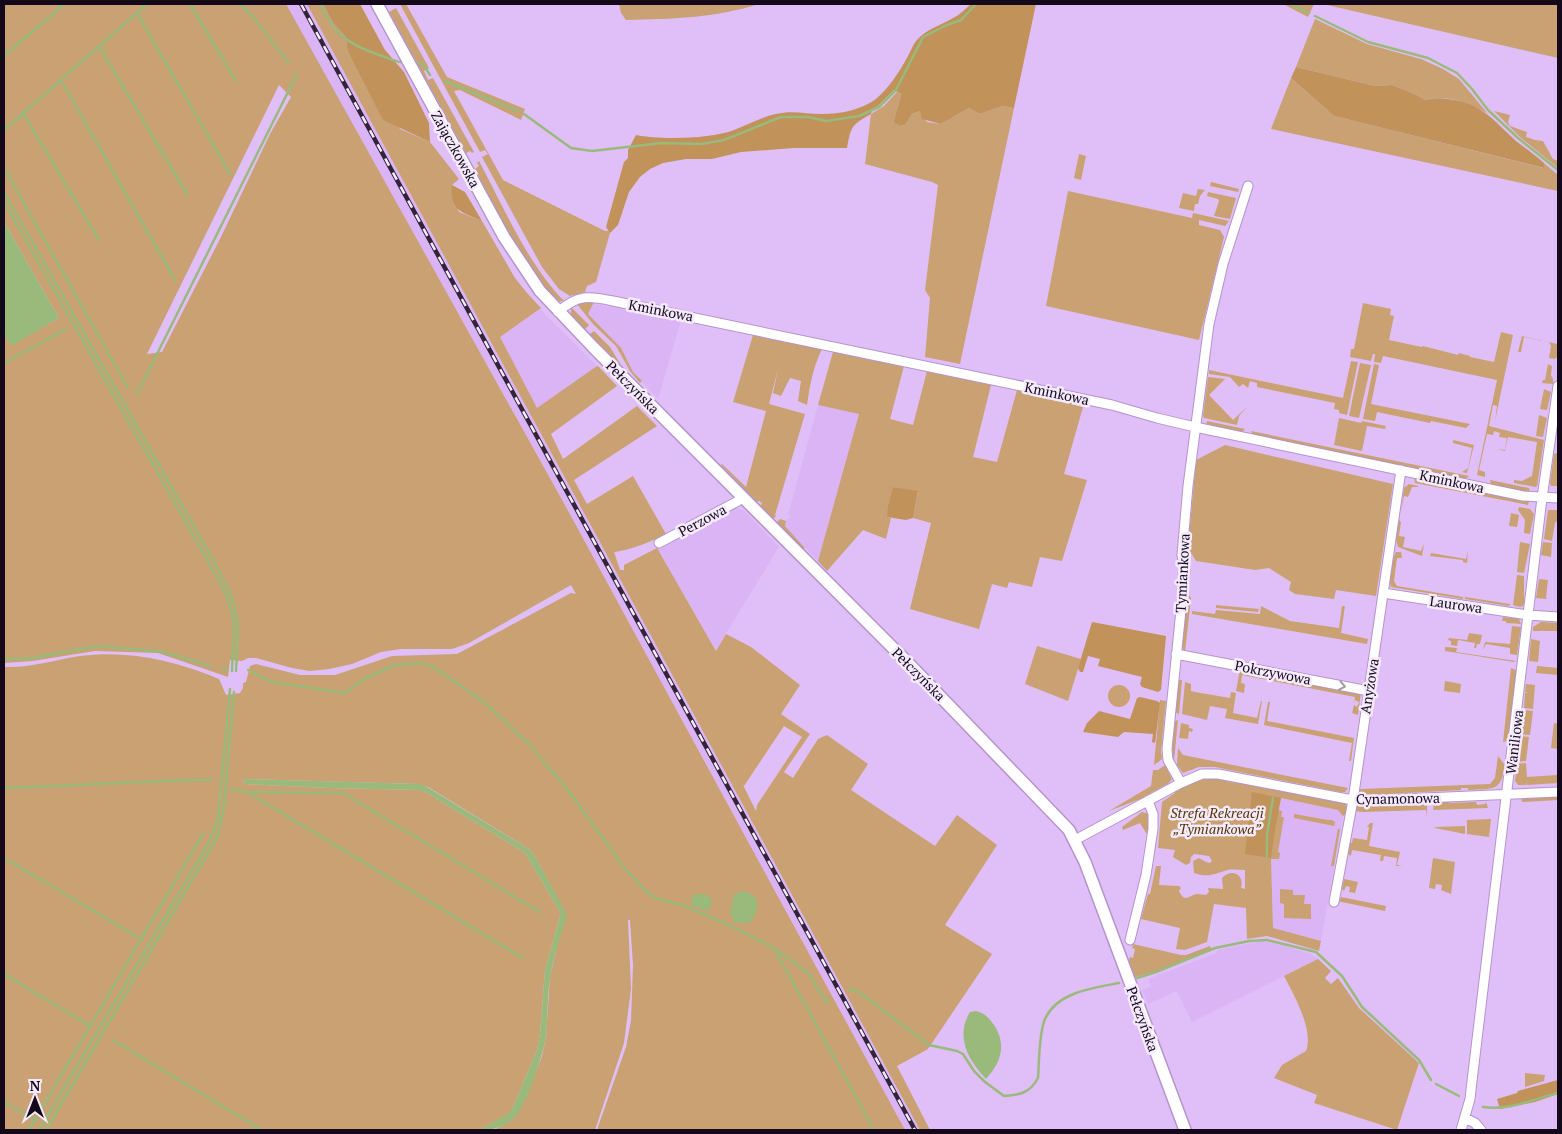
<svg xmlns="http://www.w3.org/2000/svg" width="1562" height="1134" font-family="'PT Serif',serif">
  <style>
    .built { fill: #dab4f4 }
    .green { fill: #c9a172; fill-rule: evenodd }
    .forest { fill: #c19259 }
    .water { fill: #99ba7b }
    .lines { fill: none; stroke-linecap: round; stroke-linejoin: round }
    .stream { stroke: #99ba7b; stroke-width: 2.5 }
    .street-casing { stroke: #b494cb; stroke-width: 11 }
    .secondary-casing { stroke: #b494cb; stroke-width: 14 }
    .street { stroke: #fff; stroke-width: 9 }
    .secondary { stroke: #fff; stroke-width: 11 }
    .rail-casing { stroke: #32233b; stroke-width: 4.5 }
    .rail { stroke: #f4eafc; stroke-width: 2.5; stroke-dasharray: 8; stroke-linecap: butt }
    .oneway { stroke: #a19ca4 }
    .labels { text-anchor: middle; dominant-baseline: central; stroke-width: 5; stroke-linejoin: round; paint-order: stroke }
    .street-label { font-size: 14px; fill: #14081b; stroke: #f4eafc }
    .park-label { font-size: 14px; font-style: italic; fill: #543504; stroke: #f4eafc }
  </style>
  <rect width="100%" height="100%" fill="#e0bff8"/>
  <path class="built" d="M286,4H307L920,1130H905L566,507Z
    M594,304L681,320L658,399L633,372L621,348L587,313Z
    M540,309L597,366L537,409L500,337Z
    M818,405L859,414L818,561L785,526L786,521L791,516L788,515Z
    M732,508L742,509L779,547L716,650L657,548Z
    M1281,798L1338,810L1343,816L1321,941L1273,929L1271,860L1274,836Z
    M1261,941L1278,944L1311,954L1318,959L1192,1022L1177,991L1148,1004L1142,990L1151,986L1148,979L1216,953L1218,950Z"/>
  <path class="green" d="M4,4H286L566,507L905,1130H597L626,1047L631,1021L633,965L630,920H628L631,989L624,1043L595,1130H494L509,1122L527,1095L542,1056L546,1037L550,976L565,913L536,858L529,849L521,844L428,787L418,784L243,779L244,784L328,788L422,790L525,853L560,912V916L545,970L540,1033L537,1050L512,1109L509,1114L479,1130H4V667C30,668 54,660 80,656C128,650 174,660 219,679L226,695L240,693L243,688V683L246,682L250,666L256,664L300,675H335L392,656L457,654L571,593L576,594L571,585L469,643L452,649H400L381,652L352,664L329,669L310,671L292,668L256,658H248L242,661L230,660L228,677L158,653L95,651L33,661L4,663V333L11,345L59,318L4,222ZM279,85L291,97L270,134L220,239L162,352L147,354Z
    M307,4H323L333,23L346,37L347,49L400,129L430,142L459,179L452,185L459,212L482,221L515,278L527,293L541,308L500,337L537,408L597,366L599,367L617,386L551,434L563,459L637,406L657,426L574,480L587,504L633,476L666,534C650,542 631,550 614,552L620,570H624V565L657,548L716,651L726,634L751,647L800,685L781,714L810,734L784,772L793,778L818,739L827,735L868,764L851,790L935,846L957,815L997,845L945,925L992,954L928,1049L897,1066L930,1130H920ZM784,726L802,737L757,805L756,811L743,785L744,786Z
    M400,4H406L447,77L525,109L521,120L460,90L454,91L503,180L605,231H609L610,233L596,282L587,286L585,292L570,296L559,289L542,267L482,157L488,154L485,150L480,152Z
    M619,4H759C715,18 671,19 626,20L621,13Z
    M1283,4H1314L1308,17Z
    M1327,4H1558V58L1327,5Z
    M396,8L429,68L424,71L428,80L433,78L474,152L472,153L470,151L466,153L389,12Z
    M1315,19L1367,44L1421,59L1443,69L1459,79L1488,114C1471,103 1445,94 1425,100L1417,95L1392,85L1375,86L1296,67Z
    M1291,78L1334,116L1543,168L1544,163L1558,175V191L1271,129Z
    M897,92L901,94C900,104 894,113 894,123L900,126L905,125L912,114L920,111L927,122L941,124L969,108L980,114L1002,106L1014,108L960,364L925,357L930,298L925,290L938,185L932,182L865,164L871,114L884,106Z
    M1494,111L1510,115L1508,122L1510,126L1527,132L1526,137L1535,140L1543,141L1553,159L1558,161V168L1520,137Z
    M1079,154L1086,156L1081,180L1074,178Z
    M479,161C504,208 527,263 564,301H557L550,296L510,237L475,169L479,166L477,163Z
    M1211,182L1239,189L1238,192L1210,186Z
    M1198,189L1205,190L1200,196L1198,204H1195L1194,211L1179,208L1183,193L1196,196Z
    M1068,191L1192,218L1193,213L1229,221L1225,226L1199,220V225L1220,230L1224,237L1199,340L1046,306Z
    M1208,192L1236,198L1230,219L1214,216L1219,201L1218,199L1207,196Z
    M583,302H594L588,314L621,348L633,372L642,381L640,383L630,371L616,346L593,324L577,304Z
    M1363,303L1391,309L1390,315L1394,316L1389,340L1422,347L1423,346L1458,355L1459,353L1470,356V357L1494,362L1501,332L1513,335L1495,421L1497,406L1493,405L1489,426L1544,440L1537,486L1536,487L1514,483V480L1522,481L1532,476L1537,442L1508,437L1505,451L1497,449L1505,450L1507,438L1499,437L1500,433L1494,431L1493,435L1487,434L1479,470L1485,472V477L1477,475L1497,380L1383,356L1381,363L1374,362L1375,354H1373L1371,361L1350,357L1351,349H1354Z
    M571,307L589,325L584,330L571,318Z
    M594,331L610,347L624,370L623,371L589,335Z
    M753,335L822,349C813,367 810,385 807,405L798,401L801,381L790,378L781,396L773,393L778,369L769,404L805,414L775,515L776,516L773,519L761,506L762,503L759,501L757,502L721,465L722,464L746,487L766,411L733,402Z
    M1522,336L1557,344L1558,348L1557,357L1555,359L1549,358L1551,346L1549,342L1524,337L1521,352H1518Z
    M833,352L904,366L890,419L913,425L927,371L991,385L973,457L997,462L1017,390L1076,403L1078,406L1083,407L1064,474L1087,480L1062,561L1040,557L1032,587L1009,582L1007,588L992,584L979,629L910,609L931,523L913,518L918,492L894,487L887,517L891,518L886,539L863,530L827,571L818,561L859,414L818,405Z
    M1351,361L1358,362L1347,415L1339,413V410L1334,409L1335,403L1257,387V383L1250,381L1248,388L1243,384L1239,387L1230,377L1209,374V370L1343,398Z
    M1360,363L1371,365L1359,418L1349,416Z
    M1374,364L1379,365L1371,404L1470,424L1466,428L1431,421L1430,423L1377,412L1375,421L1363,419Z
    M1548,364L1552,366L1551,375L1553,379V384L1542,383L1543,380H1545Z
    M1208,377L1225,379L1209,395L1233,420L1247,407L1239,416L1237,425L1204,418L1203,416Z
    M1544,389L1551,392L1547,410L1540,409Z
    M1539,415L1547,418L1543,437L1536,436Z
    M1339,418L1361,423L1362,421L1386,426L1385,429L1367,426L1362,451L1334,445Z
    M1207,421L1245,429L1241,433L1206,426Z
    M1251,431L1469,476L1464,480L1253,435Z
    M1453,440L1474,445L1467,473L1462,472L1468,468L1472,448L1453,443Z
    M1225,445L1393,484L1376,596L1336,590L1334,599L1295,594L1289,590L1291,582L1269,568L1255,570L1196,561L1188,548L1196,460Z
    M1557,453L1558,486H1551L1550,483L1554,454Z
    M1414,477L1529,501L1528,505L1415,483Z
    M1490,480L1529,488L1530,494L1491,485Z
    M1409,484L1418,486V487H1412L1408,497L1404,496L1401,513L1404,488Z
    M1519,507L1530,509L1534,514L1530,534L1524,533L1525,520L1518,510Z
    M1548,510H1558V520L1555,523L1552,541L1544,539Z
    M1511,513L1519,515L1517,527L1509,526Z
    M780,519L786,521L785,526L805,548L803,549L777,522Z
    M1399,520L1401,522L1399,536L1405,537L1403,547L1421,551L1424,544L1422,556L1398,547L1396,540Z
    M1520,542L1530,544L1524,573L1517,572Z
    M1543,542L1552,543L1551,557L1541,555Z
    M1468,551L1467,563L1463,562V560L1430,556L1431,553L1466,559Z
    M1396,552H1401L1402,558H1397L1394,581L1397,586L1463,597V599L1391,587C1388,578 1392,560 1396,552Z
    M1517,575L1524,576V603L1523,606L1520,607L1513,605Z
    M1539,579L1548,580L1546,597L1547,599L1536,598Z
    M1187,592L1191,598L1185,652L1181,646Z
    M1465,597L1510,604L1509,606L1465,599Z
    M1216,605L1259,609L1258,612L1216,608Z
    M1261,606L1290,621L1339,628L1342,606H1345L1341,633L1368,639L1367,644L1192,614V611L1215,614L1216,610L1260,614Z
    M1503,617L1519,619L1521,624L1506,623V621H1502Z
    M1541,622L1558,623V631H1533V627Z
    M1512,626L1521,627L1517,655L1510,654V648L1486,644L1483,650L1485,642L1510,644Z
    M1469,633L1482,635L1480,644H1477L1476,648H1474L1475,643L1458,640L1457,646L1451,645V641L1448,640L1449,638L1467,640Z
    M1531,639L1540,641L1538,662L1529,661Z
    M1037,646L1081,659L1068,701L1025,684Z
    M1445,647L1457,648L1456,652L1516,661L1514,662L1445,651Z
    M1537,666L1558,668V675L1536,673Z
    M1511,668L1516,670L1518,673L1510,740L1503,742Z
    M1240,669L1361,692L1358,715L1352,713L1354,705L1357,707L1359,702L1355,700L1354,703L1355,697L1242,675L1241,683L1245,684L1244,693L1236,691Z
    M1178,680H1182L1179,714L1175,712Z
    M1445,681L1461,684L1460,693L1444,691Z
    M1185,682L1191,684V691L1195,692L1230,698L1231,692L1236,693L1233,713L1257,718L1261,701H1262L1258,724L1225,718L1227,709L1210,706L1207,720L1182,714Z
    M1526,684L1535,685L1533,709L1524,708L1525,693L1528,692H1525Z
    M1108 696a11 11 0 1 1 22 0a11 11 0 1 1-22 0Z
    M1160,700L1166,701L1161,751L1162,759L1154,765Z
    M1268,702H1270L1267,721L1354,738L1351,761H1349L1352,743L1264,725Z
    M1523,710L1533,711L1530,735L1520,734Z
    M1178,720L1174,761L1172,750L1175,721Z
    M1181,723L1189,725V728L1193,729L1192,732L1189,731L1188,739L1179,738Z
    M1554,723L1558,724V749L1551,748Z
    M1520,736L1529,737L1526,761L1517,762Z
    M1178,748L1183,755L1348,788L1345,792H1340L1215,767H1199L1183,773L1177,765Z
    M1498,756L1505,765C1501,793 1493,788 1468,790V788H1461V790L1371,795L1362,794L1359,790L1361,789L1490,784L1495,778Z
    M1526,763L1527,777L1557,775L1558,783L1527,785V782L1526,785H1518L1515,781L1517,764Z
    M1165,765L1172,779L1169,783L1140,799L1109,811L1151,786L1153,770H1158Z
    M1209,778H1220L1344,802L1346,805V814L1343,816L1338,810L1281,798L1278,810L1282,811L1281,817H1284L1278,852L1280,853L1279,859H1271L1273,928L1321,941L1319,951L1267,936L1247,939L1246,908L1214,904L1207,942L1185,950L1176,949L1180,928L1141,919L1148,894H1150L1156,866H1161L1159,885L1179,886L1181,888L1179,891C1185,904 1189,895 1197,894C1200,894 1203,895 1206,895L1209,892L1208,888L1223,889L1222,878C1231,868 1245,874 1241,888L1245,889V870C1239,870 1233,869 1227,870C1215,874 1208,878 1194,873L1193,861L1199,858L1206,862L1210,863L1212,861L1209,856L1194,854L1191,857L1190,863L1186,865L1173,857L1175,850L1158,848L1162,802L1175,793L1174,791C1185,785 1197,780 1209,778Z
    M1558,796V800L1522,802L1521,797Z
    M1437,801H1449V803L1476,802L1477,805L1485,804L1486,802L1488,808L1433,810L1434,804Z
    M1423,802L1427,805V816L1426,810L1363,812L1354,811L1356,806L1361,804Z
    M1142,812L1150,814L1149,834L1146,833L1140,823L1123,830L1122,827Z
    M1294,814L1328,820H1332L1335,822L1334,826L1294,818Z
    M1491,819L1489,837L1467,834V820Z
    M1370,823H1373L1369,846L1400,852L1397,865L1402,866H1396L1397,858L1384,856L1383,861H1380L1381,855L1352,850L1351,856L1348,854L1350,842L1352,843L1353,838L1367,840L1369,827H1367Z
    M1465,826V834L1435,828V827Z
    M1338,829H1340L1334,866H1331Z
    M1433,858L1455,862L1451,894L1441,890L1442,885L1436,884L1435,889L1429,888Z
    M1344,879L1358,882L1355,893L1349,892L1350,887L1346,886L1344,891L1342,889Z
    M1280,889L1293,890V895H1305L1304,904H1311V919L1284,918V904L1280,903Z
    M1341,897L1386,906L1385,911L1337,901H1340Z
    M1133,944L1181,955H1186L1210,946L1211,949L1157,971L1135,977L1129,961L1130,957L1133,958L1135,949L1132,948Z
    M1318,959L1331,971L1325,978L1331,984L1338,978L1359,1008L1419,1063L1397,1130L1314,1103L1317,1095L1274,1078L1282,1065L1306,1051C1314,1030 1294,995 1284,976Z
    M1525,1073L1545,1075L1544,1081L1525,1087Z"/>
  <path class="forest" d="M323,4H360L385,50L404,72L429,123L430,142L383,120L347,49L346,37L333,23Z
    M971,4H1036L1014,108L1002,106L980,114L969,108L941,124L922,119L920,111L912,114L905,125L900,126L894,123C894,113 900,104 901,94L894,90L878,106L872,109L871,114C851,125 851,127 847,148H794L741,152L712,159H686L663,163L650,169L640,177L629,192L618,225L610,233L606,227L622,169L624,162L628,158V150L636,135C660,140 711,139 734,130C748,125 761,117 776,114C792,110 806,114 822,114C840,114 861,110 876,99C889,88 900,71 908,56C911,51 913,44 917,40C926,29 942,25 953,18C960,15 965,9 971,4Z
    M1296,67L1375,86L1392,85L1417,95L1425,100C1433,98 1439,98 1448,99C1482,103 1493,120 1516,141C1525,148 1535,155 1544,163V168L1334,116L1291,78Z
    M452,185L465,192L482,221C461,212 450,211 452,185Z
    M893,487L918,491L913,518L906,520L887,517L888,507Z
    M1092,622L1166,636L1161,690L1158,692L1142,687L1140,684L1142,677L1098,666L1100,659L1088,656L1083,672H1080L1078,668Z
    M1140,697L1157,701L1160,703L1155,743L1152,742L1153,734L1124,732L1118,737L1083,732L1087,723L1099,711L1130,719L1137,698Z
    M1252,792L1281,798L1274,836L1271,858L1245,854Z
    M1558,1080V1094L1535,1102L1500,1109L1497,1099L1517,1093L1518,1091Z"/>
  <path class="water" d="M4,222L59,318L11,346L4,333Z
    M243,779L422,784L529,849L536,858L567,915C561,936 553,957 550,979C547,998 548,1017 546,1036C544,1052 526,1108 514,1118C503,1128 493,1130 479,1130L508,1114L512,1109L537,1050L540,1033L545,970L560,916V912L525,853L422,790L328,788L244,784Z
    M742,891C746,892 751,893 754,896C761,903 756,917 749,923H735L730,913L734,895Z
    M696,894H705L710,897C712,902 712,907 707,911L691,905L692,896Z
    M976,1011C985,1013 989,1018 994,1025C1007,1045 1001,1062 986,1079C968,1060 955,1037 970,1012Z"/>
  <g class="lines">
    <path class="stream" d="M190,4L236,81
      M240,4L253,17L289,63
      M320,4C336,36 346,43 379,55C386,57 393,61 401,62
      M1291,4L1309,13
      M137,13L230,174
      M1315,16L1368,42L1428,58L1457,73L1472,89L1488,110L1518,138L1558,170
      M99,46L187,194
      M4,56L64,4
      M418,63L423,64L430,75
      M61,80L175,280
      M445,81L518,111
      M23,113L99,240
      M524,114L571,148L592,151L662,143L702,144L724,140L781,117H808L826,121L859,116L879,107L896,90L923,37L947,25L961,20L976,4
      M4,130L147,4
      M4,168L128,388
      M4,192L221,574L234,603L238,626L236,671
      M4,202L215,574L227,597L234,621L232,671
      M4,363L66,329
      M137,394L297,74
      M4,659H27L97,646L165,652L210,666
      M223,669H228
      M248,670L272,682L345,693L364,679L395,665L421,663L435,668L484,702L530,745L567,789L623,866L644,889L655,898L682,905L727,924L772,947L775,950L874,1130
      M4,788L190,780H212
      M230,789L247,792L523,958
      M249,792L343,793L540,912
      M1267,856V835L1273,798
      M4,858L141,939
      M776,951L780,952L809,974L826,1002L829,1000
      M4,974L90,1026
      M1137,978L1156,972L1215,948L1249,941L1267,940L1316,952L1342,976L1362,1007L1419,1060L1431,1080
      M849,989L859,992L929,1045L957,1051L963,1054L974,1071L985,1082L1004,1096C1020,1095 1030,1093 1038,1078C1039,1063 1039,1032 1045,1019C1057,992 1093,988 1119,983
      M113,1040L262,1130
      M1436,1084L1459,1096
      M4,1102L35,1120
      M1483,1107C1508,1111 1534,1099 1558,1093
      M29,1130L203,834
      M39,1130L209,842L218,818L230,689
      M46,1130L218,836L224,806L234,692"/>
    <g class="street-casing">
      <path id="street" d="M558,312C578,294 589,296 613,301L1112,405L1157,418L1195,427L1523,496L1558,498
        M659,543L738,501L743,497
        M1383,593L1528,615L1558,617
        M1176,654L1369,691
        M1181,783L1168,760L1167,749L1185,570L1182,555L1188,486L1209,324L1223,264L1248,186
        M1075,840L1181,783L1202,774H1218L1358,801L1558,792
        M1334,902L1353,800L1401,470
        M1130,940L1146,875L1153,829V814L1148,801
        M1465,1118L1475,1123L1481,1130
        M1461,1130L1470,1099L1472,1081L1542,498L1558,386"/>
    </g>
    <g class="secondary-casing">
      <path id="secondary" d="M377,4L504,237L540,291L593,347L910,665L1069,830L1085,862L1185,1130"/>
    </g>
    <use href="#street" class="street"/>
    <use href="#secondary" class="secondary"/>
    <g class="rail-casing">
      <path id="rail" d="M301,4L915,1130"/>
    </g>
    <use href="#rail" class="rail"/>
  </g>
  <defs><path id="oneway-chevron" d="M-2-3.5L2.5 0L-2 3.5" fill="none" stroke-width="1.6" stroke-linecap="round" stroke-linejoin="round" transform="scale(1.25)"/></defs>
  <use class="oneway" href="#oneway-chevron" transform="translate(1342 686) rotate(11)"/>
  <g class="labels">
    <g class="street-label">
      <text transform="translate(456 149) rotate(61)">Zajączkowska</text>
      <text transform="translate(661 310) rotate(11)">Kminkowa</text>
      <text transform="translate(633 387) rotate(45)">Pełczyńska</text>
      <text transform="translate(1057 393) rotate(12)">Kminkowa</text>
      <text transform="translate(1452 481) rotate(12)">Kminkowa</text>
      <text transform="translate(702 520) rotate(-28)">Perzowa</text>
      <text transform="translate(1182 573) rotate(-87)">Tymiankowa</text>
      <text transform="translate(1456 604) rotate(8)">Laurowa</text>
      <text transform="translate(1273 672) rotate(11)">Pokrzywowa</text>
      <text transform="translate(919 674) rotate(45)">Pełczyńska</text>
      <text transform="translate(1369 686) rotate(-81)">Anyżowa</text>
      <text transform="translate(1514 742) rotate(-83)">Waniliowa</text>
      <text transform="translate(1398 798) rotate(-1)">Cynamonowa</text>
      <text transform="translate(1143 1019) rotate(70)">Pełczyńska</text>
    </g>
    <g class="park-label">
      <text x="1217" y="812">Strefa Rekreacji<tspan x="1217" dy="16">„Tymiankowa”</tspan></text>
    </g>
  </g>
  <rect width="1562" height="1134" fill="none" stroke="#14081b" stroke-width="10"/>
  <g transform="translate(35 1099)" stroke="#f4eafc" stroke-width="4" paint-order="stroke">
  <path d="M0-4L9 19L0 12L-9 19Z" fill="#14081b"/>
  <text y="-8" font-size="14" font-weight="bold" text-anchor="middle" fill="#14081b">N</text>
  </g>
</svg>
